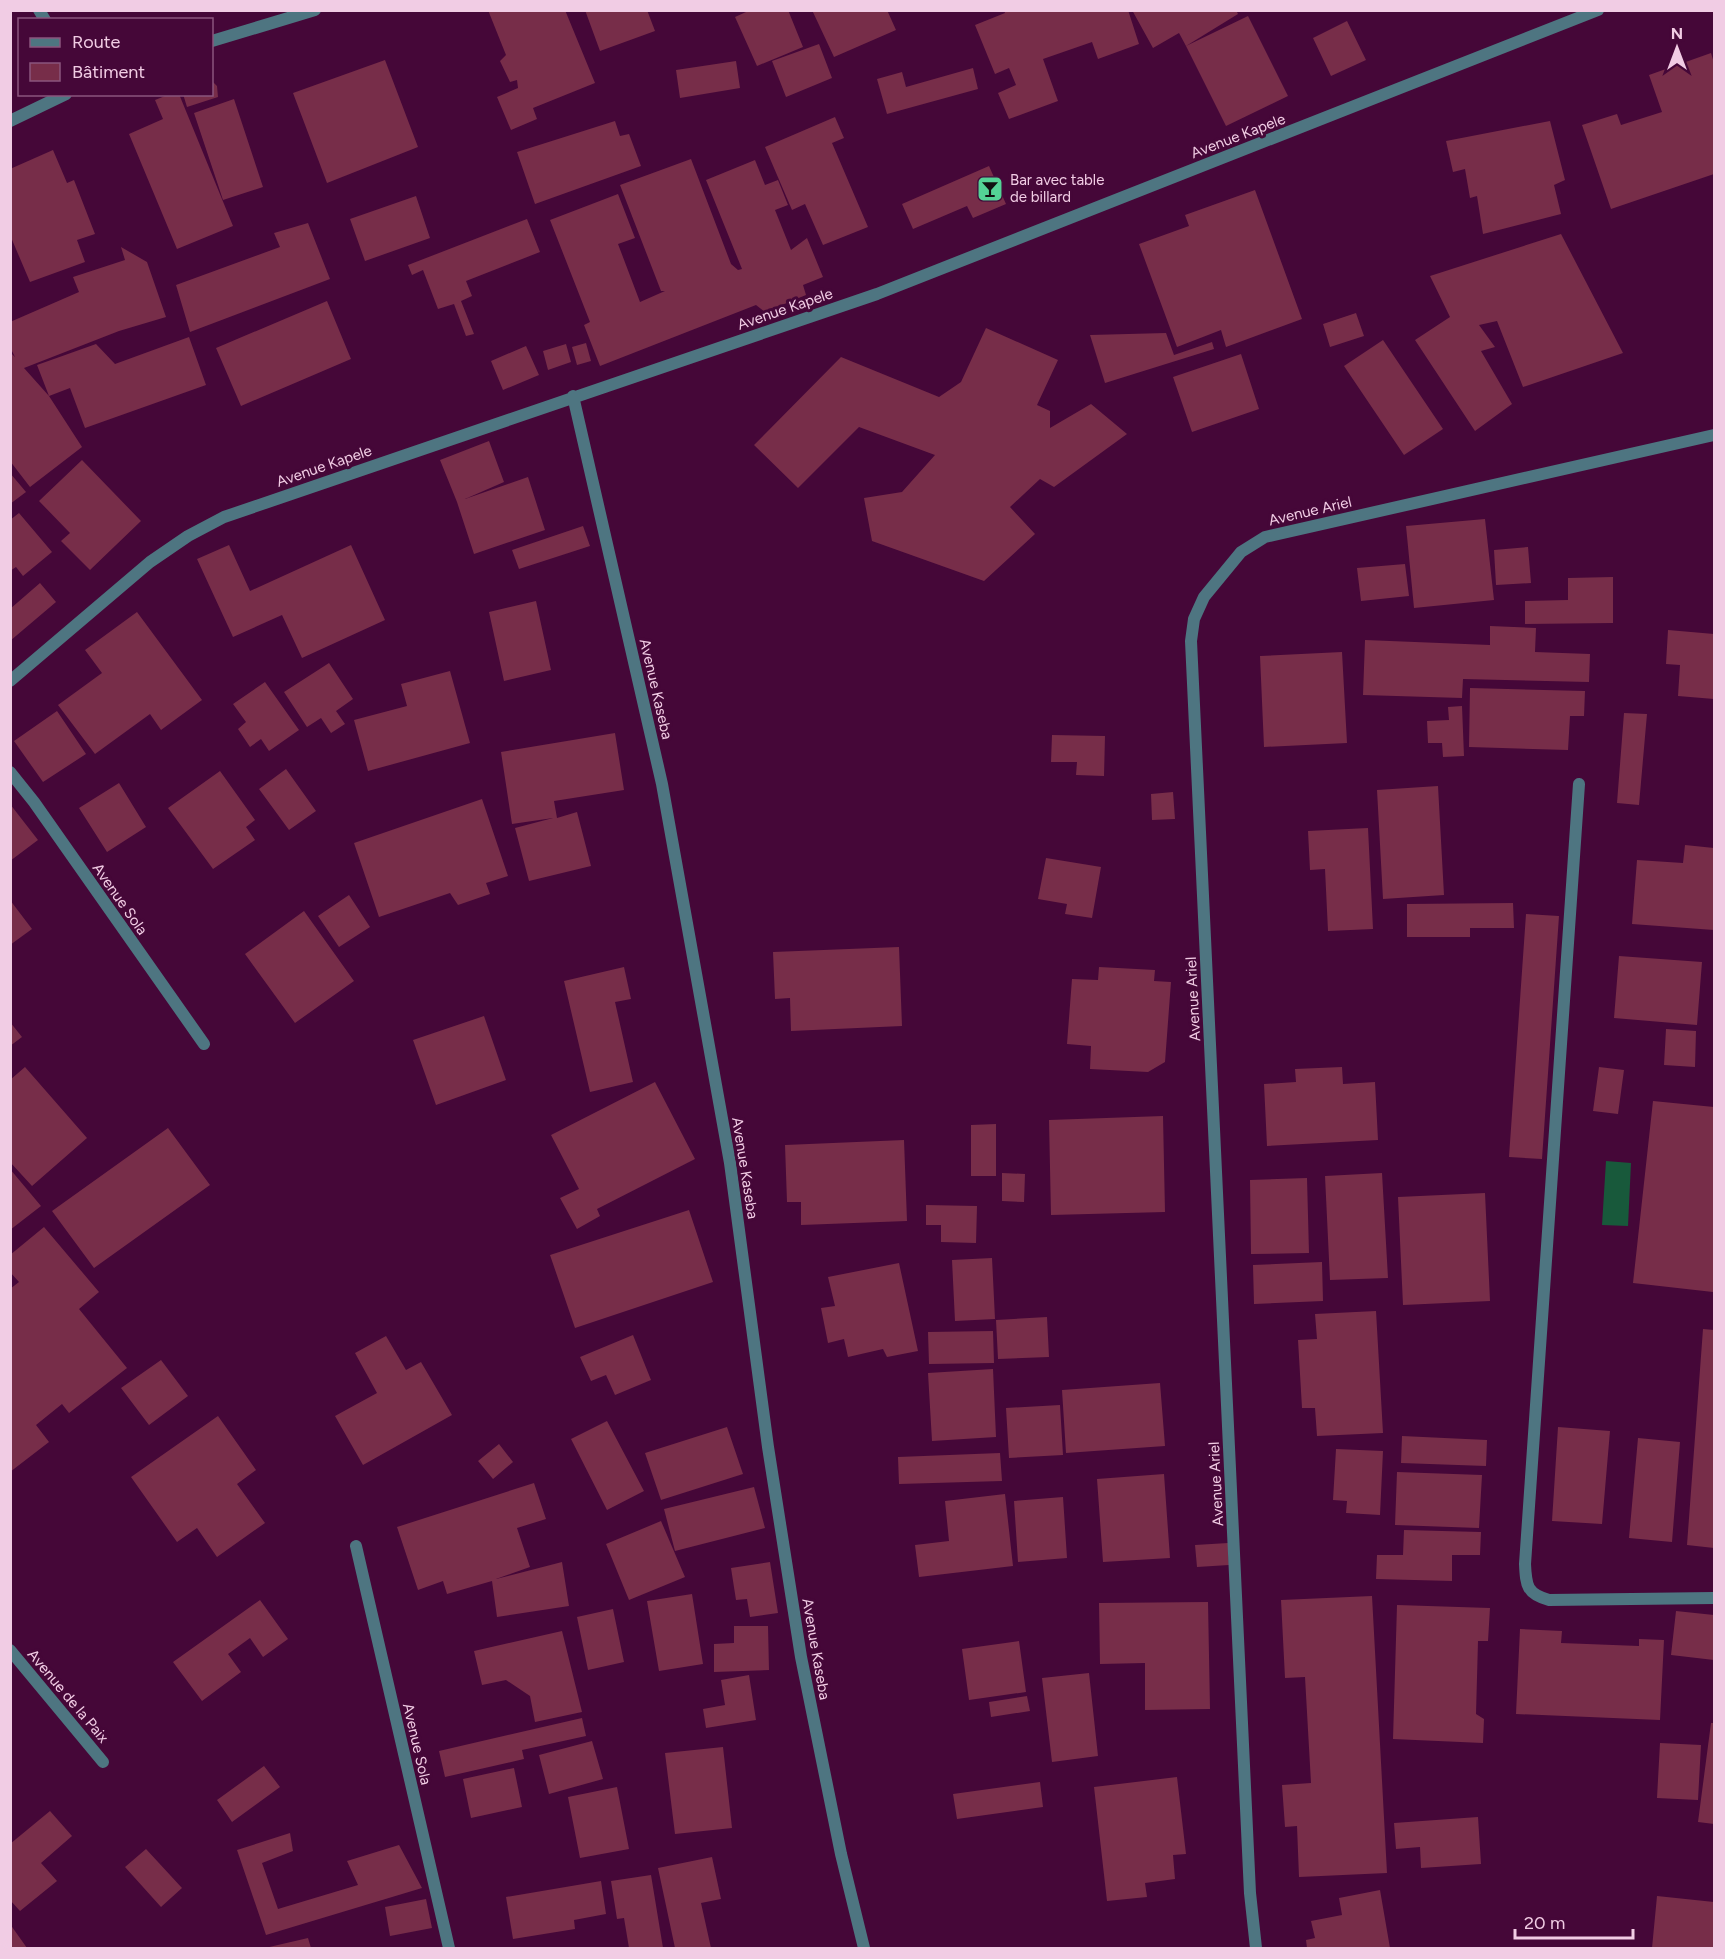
<svg xmlns="http://www.w3.org/2000/svg" width="1725" height="1959" font-family="Figtree,sans-serif">
  <style>
    .water { fill: #18593b }
    .building { fill: #772d49 }
    .lines { fill: none; stroke-linecap: round; stroke-linejoin: round }
    .minor { stroke: #4e7581; stroke-width: 12 }
    .labels { text-anchor: middle; dominant-baseline: central; stroke-width: 6; stroke-linejoin: round; paint-order: stroke }
    .street-label { font-size: 15px; fill: #f1cce4; stroke: #450738 }
    .poi-label { font-size: 15px; fill: #f1cce4; stroke: #450738; text-anchor: start }
  </style>
  <rect width="100%" height="100%" fill="#450738"/>
  <path class="water" d="M1606,1161L1631,1163L1628,1226L1602,1225Z"/>
  <path class="building" d="M488,10H565L595,83L533,108L537,119L511,130L497,97L518,88L517,80L510,82L500,61L506,55Z
    M585,10H647L655,31L600,51Z
    M745,10H788L803,47L757,66L735,17L746,12Z
    M812,10H887L896,30L834,57Z
    M1004,10H1128L1139,44L1098,59L1092,42L1043,59L1058,101L1009,119L998,93L1016,85L1009,68L995,74L975,25L1005,13Z
    M1132,10H1236L1238,14L1186,46L1179,33L1153,48Z
    M1248,16L1288,96L1226,126L1186,46Z
    M1347,21L1366,60L1331,76L1313,38Z
    M819,44L832,78L786,97L772,61Z
    M1711,53L1714,63V174L1611,209L1582,125L1617,114L1621,125L1662,112L1649,75Z
    M385,60L418,147L327,183L293,93Z
    M736,61L740,88L680,98L676,70Z
    M973,68L978,89L887,114L877,79L902,72L906,87Z
    M212,81L217,86L218,97L187,107L183,94H212Z
    M170,94H179L233,226L177,249L129,134L163,119L155,100Z
    M234,99L263,187L223,200L194,113Z
    M835,117L844,138L832,143L868,227L823,245L805,204L792,210L765,147Z
    M615,121L620,136L629,134L641,166L535,204L517,152Z
    M1550,121L1565,180L1554,185L1561,214L1483,234L1477,196L1470,198L1465,169L1453,172L1446,141Z
    M53,150L67,183L74,180L95,234L77,240L85,262L30,282L10,235V169Z
    M691,159L731,264L738,270L742,269L706,180L755,160L765,185L778,180L788,205L775,210L791,250L807,238L823,277L803,285L806,295L765,312L756,305L600,366L584,325L590,322L550,220L618,194L635,238L618,244L640,302L665,291H661L620,185Z
    M989,166L1006,204L973,218L967,206L913,229L902,204Z
    M1255,190L1302,319L1226,347L1221,330L1177,347L1139,244L1189,226L1185,215Z
    M416,196L430,238L365,261L350,219Z
    M527,219L540,252L466,281L472,296L461,301L474,334L466,336L454,304L438,309L423,270L412,275L408,265Z
    M308,223L330,279L190,332L176,285L280,247L274,233Z
    M1561,234L1623,353L1523,387L1497,321L1479,325L1495,347L1481,351L1512,404L1475,431L1415,340L1450,317L1430,276Z
    M121,247L147,262L166,317L119,331L24,368L49,396L82,447L30,487L10,461V352L15,357L10,347V322L79,292L73,277L125,260Z
    M327,301L351,359L241,406L216,348Z
    M1356,313L1364,336L1330,347L1323,324Z
    M986,328L1058,360L1037,405L1050,411V428L1091,404L1127,434L1054,487L1040,479L1010,507L1035,534L984,581L872,541L864,498L902,492L935,455L859,427L798,488L754,445L841,357L939,397L961,382Z
    M1166,333L1174,355L1212,342L1214,349L1105,383L1090,335Z
    M189,337L206,385L85,428L70,388L49,396L37,365L96,344L115,364Z
    M1383,340L1443,429L1404,455L1344,366Z
    M586,343L591,361L577,365L572,347Z
    M566,344L571,362L548,370L543,351Z
    M526,346L539,375L503,390L491,361Z
    M1241,354L1259,409L1192,432L1173,377Z
    M489,441L504,482L465,499L528,477L545,530L474,554L457,502L440,460Z
    M82,460L141,521L90,570L61,541L70,533L39,501Z
    M10,473L26,492L10,504Z
    M19,513L52,552L23,576L16,567L10,571V520Z
    M1485,519L1494,600L1414,608L1406,526Z
    M583,526L590,546L519,569L512,550Z
    M229,545L250,591L351,545L385,620L302,658L282,615L233,637L197,559Z
    M1528,547L1531,583L1496,585L1494,550Z
    M1405,564L1409,596L1361,601L1357,568Z
    M1613,577V623L1525,624V601L1568,600V578Z
    M40,583L56,602L10,641V609Z
    M536,601L551,670L504,681L489,612Z
    M137,612L202,700L161,730L150,714L95,754L58,705L102,673L85,650Z
    M1490,626L1536,628L1535,652L1590,654L1589,682L1463,679L1462,698L1363,695L1365,640L1490,645Z
    M1668,630L1714,634V699L1678,696L1680,665L1666,664Z
    M1342,652L1347,743L1264,747L1260,656Z
    M329,663L353,699L336,711L345,724L331,733L321,718L307,727L284,692Z
    M450,671L470,743L368,771L354,720L407,706L401,684Z
    M265,682L299,730L269,751L261,739L250,747L238,729L246,722L233,704Z
    M1470,688L1585,691L1584,716H1570L1568,750L1469,747Z
    M1462,706L1464,756L1443,757L1442,743H1428L1427,721L1449,720L1448,707Z
    M57,711L86,754L43,782L14,741Z
    M1624,713L1647,714L1639,805L1617,803Z
    M615,733L624,790L554,801L557,818L577,812L591,866L529,881L515,828L553,818L512,824L501,752Z
    M1052,735L1105,736L1104,776L1076,775L1077,762H1051Z
    M286,769L316,811L289,830L259,789Z
    M220,771L255,820L246,827L255,840L213,869L168,808Z
    M119,783L146,827L107,852L79,808Z
    M1438,786L1444,895L1383,899L1377,790Z
    M1173,792L1175,819L1152,820L1151,794Z
    M482,799L508,876L486,883L490,894L458,905L450,893L379,917L354,843Z
    M10,804L38,840L10,861Z
    M1368,828L1373,929L1328,931L1325,869L1310,870L1308,831Z
    M1685,845L1714,848V930L1632,924L1637,860L1683,863Z
    M1046,858L1101,867L1092,918L1065,914L1067,904L1038,899Z
    M349,895L370,927L339,947L318,916Z
    M10,900L32,929L10,945Z
    M1513,903L1514,928H1470V937H1407V904Z
    M304,911L354,981L295,1023L245,954Z
    M1526,914L1559,916L1542,1159L1509,1157Z
    M899,947L902,1026L791,1031L790,998L775,999L773,952Z
    M1619,956L1702,962L1697,1025L1614,1018Z
    M624,967L631,999L615,1002L633,1082L590,1092L564,981Z
    M1099,967L1155,970L1154,981L1171,982L1165,1062L1148,1072L1090,1069L1091,1046L1067,1044L1072,979L1098,980Z
    M484,1016L506,1080L436,1105L413,1040Z
    M10,1022L22,1037L10,1046Z
    M1666,1029L1696,1031L1695,1067L1664,1065Z
    M25,1067L87,1138L32,1186L10,1162V1080Z
    M1342,1067L1343,1084L1375,1082L1378,1140L1267,1146L1264,1084L1296,1082L1295,1069Z
    M1599,1067L1624,1070L1618,1114L1593,1111Z
    M655,1082L695,1159L597,1209L600,1216L577,1229L560,1198L579,1189L551,1135Z
    M1653,1101L1714,1107L1713,1292L1633,1283Z
    M1163,1116L1165,1212L1051,1215L1049,1120Z
    M996,1124V1176H971V1125Z
    M168,1128L210,1185L94,1268L52,1211Z
    M904,1140L907,1221L801,1225V1202H787L785,1145Z
    M10,1169L41,1206L10,1230Z
    M1002,1173L1025,1174L1024,1202L1002,1201Z
    M1382,1173L1388,1278L1330,1280L1325,1176Z
    M1307,1178L1309,1253L1251,1254L1250,1180Z
    M1485,1193L1490,1301L1403,1305L1398,1197Z
    M926,1205L977,1206L976,1243L941,1242V1225H926Z
    M689,1210L713,1282L575,1328L550,1255Z
    M44,1227L99,1292L79,1309L127,1368L69,1413L62,1404L36,1425L49,1442L10,1472V1289L19,1282L10,1272V1255Z
    M992,1258L995,1319L955,1321L952,1260Z
    M1322,1262L1323,1301L1254,1304L1253,1265Z
    M899,1263L918,1351L887,1357L883,1349L848,1357L844,1339L828,1343L821,1308L835,1306L828,1277Z
    M1376,1311L1383,1433L1317,1436L1315,1408H1302L1298,1340L1317,1339L1315,1314Z
    M1047,1317L1049,1357L998,1359L996,1320Z
    M1703,1329L1714,1330V1548L1687,1545Z
    M993,1331L994,1363L929,1364L928,1332Z
    M633,1335L651,1380L615,1395L606,1375L591,1381L580,1357Z
    M386,1336L406,1370L421,1362L452,1415L363,1465L335,1416L377,1393L355,1353Z
    M161,1360L188,1396L149,1425L121,1388Z
    M993,1369L996,1437L932,1441L928,1373Z
    M1160,1383L1165,1446L1066,1453L1062,1390Z
    M1060,1405L1063,1455L1009,1458L1006,1408Z
    M218,1416L256,1470L237,1484L265,1523L217,1557L197,1528L177,1542L131,1477Z
    M607,1421L644,1491L607,1510L571,1439Z
    M727,1427L743,1474L661,1500L645,1453Z
    M1558,1427L1610,1431L1602,1524L1552,1521Z
    M1402,1436L1487,1440L1486,1466L1401,1463Z
    M1638,1438L1680,1442L1672,1542L1629,1538Z
    M499,1444L513,1462L493,1479L478,1461Z
    M1336,1449L1383,1451L1380,1515L1346,1513L1347,1501L1333,1500Z
    M1000,1453L1002,1481L899,1484L898,1457Z
    M1397,1472L1482,1475L1479,1528L1395,1525Z
    M1164,1474L1170,1558L1103,1562L1097,1479Z
    M534,1483L546,1519L517,1528L530,1567L496,1579L562,1562L569,1606L497,1617L492,1581L447,1594L443,1581L418,1590L397,1527Z
    M754,1487L765,1528L675,1551L664,1509Z
    M1005,1494L1013,1566L919,1577L915,1545L949,1541L945,1501Z
    M1063,1497L1067,1558L1018,1562L1014,1501Z
    M661,1521L685,1577L629,1600L606,1544Z
    M1404,1530L1481,1532L1480,1555H1452V1581L1376,1579L1377,1555H1403Z
    M1228,1543L1229,1565L1197,1567L1195,1545Z
    M770,1562L778,1613L750,1617L747,1599L736,1600L731,1568Z
    M692,1594L703,1664L659,1671L647,1601Z
    M1372,1596L1387,1873L1299,1877L1297,1826L1285,1827L1282,1785L1311,1783L1305,1677L1285,1678L1281,1600Z
    M260,1600L288,1639L263,1657L250,1638L228,1654L241,1672L202,1701L173,1662Z
    M1208,1602L1210,1709L1145,1710V1663L1100,1664L1099,1603Z
    M1397,1605L1490,1608L1488,1641H1478L1476,1714L1484,1719L1483,1743L1393,1739Z
    M613,1609L624,1662L588,1670L577,1617Z
    M1676,1611L1714,1615V1660L1671,1655Z
    M734,1626H768L769,1670L714,1672V1644L734,1643Z
    M1520,1629L1562,1631L1561,1643L1639,1646V1639L1664,1640L1660,1720L1516,1714Z
    M562,1631L582,1712L535,1722L530,1696L506,1680L482,1685L474,1651Z
    M1019,1641L1026,1692L969,1700L962,1649Z
    M1089,1673L1098,1756L1052,1762L1042,1678Z
    M749,1675L756,1720L706,1728L703,1709L725,1705L721,1680Z
    M1027,1696L1030,1711L991,1717L989,1702Z
    M582,1718L586,1736L522,1750L524,1759L445,1777L439,1751Z
    M1711,1723H1714V1824L1698,1822Z
    M592,1741L603,1779L549,1794L539,1755Z
    M1660,1743L1701,1745L1698,1800L1657,1798Z
    M723,1747L732,1828L675,1834L665,1753Z
    M264,1766L280,1787L232,1822L217,1800Z
    M514,1768L522,1807L471,1818L463,1779Z
    M1177,1777L1186,1854L1173,1855L1175,1879L1145,1883L1147,1897L1107,1901L1094,1787Z
    M1040,1782L1043,1807L957,1819L953,1794Z
    M617,1787L629,1849L580,1858L568,1797Z
    M50,1811L72,1836L41,1863L57,1881L20,1911L10,1900V1844Z
    M1478,1817L1481,1864L1421,1868L1420,1847L1396,1849L1394,1823Z
    M290,1833L293,1851L262,1863L278,1909L358,1885L347,1861L399,1845L422,1888L266,1935L237,1850Z
    M146,1849L182,1888L161,1907L125,1867Z
    M712,1857L721,1899L701,1903L711,1948H675L658,1868Z
    M651,1875L663,1948H629L624,1918L617,1919L611,1881Z
    M601,1881L606,1914L574,1920L575,1929L513,1939L506,1897Z
    M1380,1890L1390,1948H1307L1306,1940L1315,1938L1311,1921L1342,1915L1339,1898Z
    M1657,1896L1714,1902V1948H1652Z
    M426,1899L432,1928L390,1936L385,1907Z
    M10,1924L27,1948H10Z
    M308,1938L311,1948H265Z"/>
  <g class="lines">
    <path class="minor" d="M39,10L45,20
      M212,41L315,10
      M10,121L66,94
      M573,396L662,784L730,1163L768,1447L801,1657L841,1854L864,1948
      M10,681L150,562L188,536L224,517L877,294L1598,10
      M10,772L34,802L204,1044
      M1579,784L1525,1564C1526,1586 1527,1594 1549,1600L1714,1598
      M356,1546L449,1948
      M10,1650L103,1762
      M1256,1948L1250,1893L1191,641L1194,619L1204,597L1241,552L1265,537L1714,435"/>
  </g>
  <defs>
    <g id="bar-square" transform="scale(1.35)"><rect x="-9" y="-9" width="18" height="18" rx="4" fill="#54d396" stroke="#450738"/><path d="M-6-5H6L.8 .8V4.5H3.5V6h-7V4.5H-.8V.8Z" fill="#111"/></g>
  </defs>
  <g fill-rule="evenodd">
    <use href="#bar-square" x="990" y="189"/>
  </g>
  <g class="labels">
    <g class="street-label">
      <text transform="translate(1238 136) rotate(-21)">Avenue Kapele</text>
      <text transform="translate(785 309) rotate(-19)">Avenue Kapele</text>
      <text transform="translate(324 466) rotate(-19)">Avenue Kapele</text>
      <text transform="translate(1310 511) rotate(-13)">Avenue Ariel</text>
      <text transform="translate(656 689) rotate(77)">Avenue Kaseba</text>
      <text transform="translate(120 899) rotate(55)">Avenue Sola</text>
      <text transform="translate(1193 999) rotate(-93)">Avenue Ariel</text>
      <text transform="translate(745 1168) rotate(81)">Avenue Kaseba</text>
      <text transform="translate(1216 1484) rotate(-93)">Avenue Ariel</text>
      <text transform="translate(816 1649) rotate(80)">Avenue Kaseba</text>
      <text transform="translate(68 1696) rotate(50)">Avenue de la Paix</text>
      <text transform="translate(417 1744) rotate(77)">Avenue Sola</text>
    </g>
    <g class="poi-label">
      <text x="1010" y="180">Bar avec table<tspan x="1010" dy="17">de billard</tspan></text>
    </g>
  </g>
  <rect width="1725" height="1959" fill="none" stroke="#f1cce4" stroke-width="24"/>
  <rect x="18" y="18" width="195" height="78" fill="#450738" stroke="#8a567d" stroke-width="1.5"/>
  <rect x="30" y="38" width="30" height="9" fill="#4e7581" stroke="#8a567d" stroke-width="1.5"/>
  <text x="72" y="48" font-size="18" fill="#f1cce4">Route</text>
  <rect x="30" y="63" width="30" height="18" fill="#772d49" stroke="#8a567d" stroke-width="1.5"/>
  <text x="72" y="78" font-size="18" fill="#f1cce4">Bâtiment</text>
  <g transform="translate(1677 48)" stroke="#450738" stroke-width="4.5" paint-order="stroke">
  <path d="M0-4.5L10 22L0 15L-10 22Z" fill="#f1cce4"/>
  <text y="-9" font-size="16" font-weight="bold" text-anchor="middle" fill="#f1cce4">N</text>
  </g>
  <path d="M1515 1929v9h118v-9" fill="none" stroke="#f1cce4" stroke-width="3"/>
  <text x="1524" y="1929" font-size="18" fill="#f1cce4" stroke="#450738" stroke-width="4.5" paint-order="stroke">20 m</text>
</svg>
